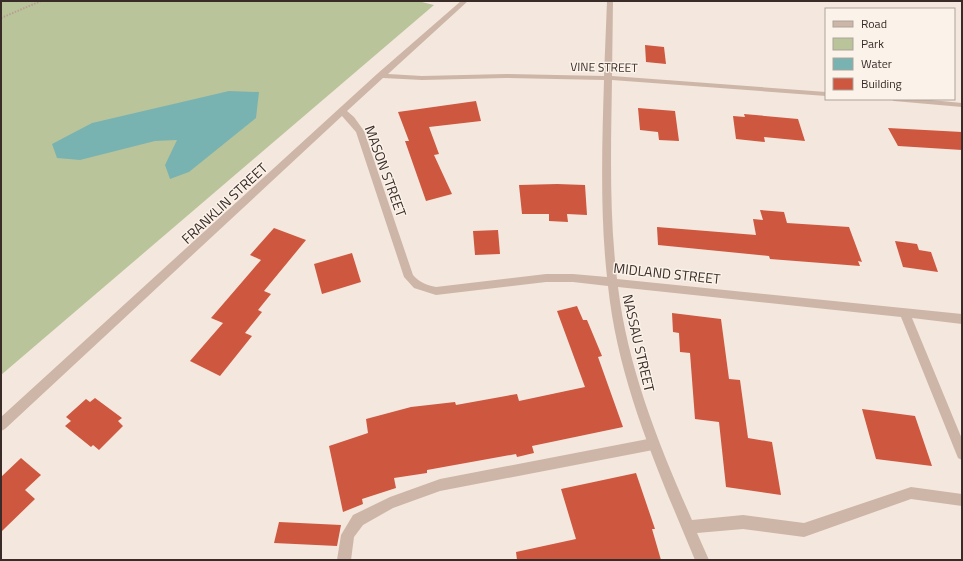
<svg xmlns="http://www.w3.org/2000/svg" width="963" height="561" font-family="'Titillium Web',sans-serif">
  <style>
    .green { fill: #bac49b }
    .water { fill: #79b3b1 }
    .building { fill: #ce5740 }
    .lines { fill: none; stroke-linecap: round; stroke-linejoin: round }
    .path { stroke: #b99f91; stroke-width: 2; stroke-dasharray: 1.5 1.5; stroke-linecap: butt }
    .service { fill: #cdb6a7; fill-rule: evenodd }
    .minor { fill: #cdb6a7; fill-rule: evenodd }
    .labels { text-anchor: middle; dominant-baseline: central; stroke-width: 3; stroke-linejoin: round; paint-order: stroke }
    .far-street-label { font-size: 12px; fill: #392c28; stroke: #fbf2e9 }
    .street-label { font-size: 14px; fill: #392c28; stroke: #fbf2e9 }
  </style>
  <rect width="100%" height="100%" fill="#f4e7dd"/>
  <path class="green" d="M1,1H418L434,5L1,375Z"/>
  <path class="water" d="M229,91L259,92L256,118L189,172L170,179L165,165L177,140L155,141L80,160L57,158L52,144L92,123Z"/>
  <path class="building" d="M645,45L664,47L666,64L646,62Z
    M476,101L481,121L429,127L439,154L434,155L452,194L426,201L405,141H409L398,112Z
    M638,108L675,111L679,141L659,140L658,132L640,130Z
    M744,114L798,119L805,141L764,137L765,142L736,139L733,116L745,117Z
    M888,128L962,132V150L898,146Z
    M557,184L585,185L587,215L567,214L568,222L549,221V214H522L519,185Z
    M760,210L784,212L787,223L849,227L862,262L858,261L860,266L770,259L769,256L658,245L657,227L756,235L753,219L763,220Z
    M274,228L306,240L264,291L271,294L258,310L262,312L245,333L252,336L220,376L190,361L223,323L211,318L261,260L250,255Z
    M498,230L500,254L475,255L473,231Z
    M895,241L917,244L919,250L931,252L938,272L903,267Z
    M352,253L361,282L322,294L314,264Z
    M577,306L583,320H587L602,356L598,357L623,427L532,446L534,453L517,457L516,454L427,470V473L394,478L396,488L362,499L363,504L343,512L329,446L368,433L366,419L411,407L455,402L456,405L517,394L519,401L585,387L557,311Z
    M672,313L721,319L729,379L740,380L748,438L772,442L781,495L726,487L719,422L695,419L690,353L680,352L679,333L673,332Z
    M95,398L122,418L118,421L123,426L99,450L93,445L91,447L65,426L71,421L66,417L86,399L90,402Z
    M862,409L915,416L932,466L876,459Z
    M21,458L41,475L25,490L35,499L1,532V477Z
    M636,473L655,529H652L661,560H517L516,552L576,539L561,489Z
    M279,522L341,525L337,546L274,543Z"/>
  <g class="lines">
    <path class="path" d="M1,18L41,1"/>
    <path class="service" d="M653,438L657,440L659,444L657,448L653,450L440,491L393,508L363,525L354,537L351,560H337L341,535L353,515L390,497L440,479Z"/>
    <path class="minor" d="M461,1H468L388,74L422,76L506,74L604,76L607,1H613L612,76L826,92V96L612,80C611,145 609,214 617,279L962,314V324L912,318L962,439V460L958,458L901,317L618,287C628,369 659,445 692,520L743,515L804,523L911,487L962,494V506L911,499L804,537L743,529L697,533L709,560H695C658,471 618,382 608,286L573,282H546L436,295L414,288L404,277L356,132L342,116L5,429L1,431V417L377,74ZM383,78L422,80L506,78L604,80C602,145 600,214 607,277L573,274H546L436,287C427,285 420,283 413,275L364,131L354,117L347,111Z
      M890,99H921L962,103V107L894,101Z"/>
  </g>
  <g class="labels">
    <g class="far-street-label">
      <text transform="translate(604 67) rotate(1)">VINE STREET</text>
    </g>
    <g class="street-label">
      <text transform="translate(386 171) rotate(70)">MASON STREET</text>
      <text transform="translate(224 203) rotate(-43)">FRANKLIN STREET</text>
      <text transform="translate(667 273) rotate(6)">MIDLAND STREET</text>
      <text transform="translate(639 343) rotate(77)">NASSAU STREET</text>
    </g>
  </g>
  <rect width="963" height="561" fill="none" stroke="#392c28" stroke-width="4"/>
  <rect x="825" y="8" width="130" height="92" fill="#fbf2e9" stroke="#ada39c"/>
  <rect x="833" y="21" width="20" height="6" fill="#cdb6a7" stroke="#ada39c"/>
  <text x="861" y="28" font-size="12" fill="#392c28">Road</text>
  <rect x="833" y="38" width="20" height="12" fill="#bac49b" stroke="#ada39c"/>
  <text x="861" y="48" font-size="12" fill="#392c28">Park</text>
  <rect x="833" y="58" width="20" height="12" fill="#79b3b1" stroke="#ada39c"/>
  <text x="861" y="68" font-size="12" fill="#392c28">Water</text>
  <rect x="833" y="78" width="20" height="12" fill="#ce5740" stroke="#ada39c"/>
  <text x="861" y="88" font-size="12" fill="#392c28">Building</text>
</svg>
